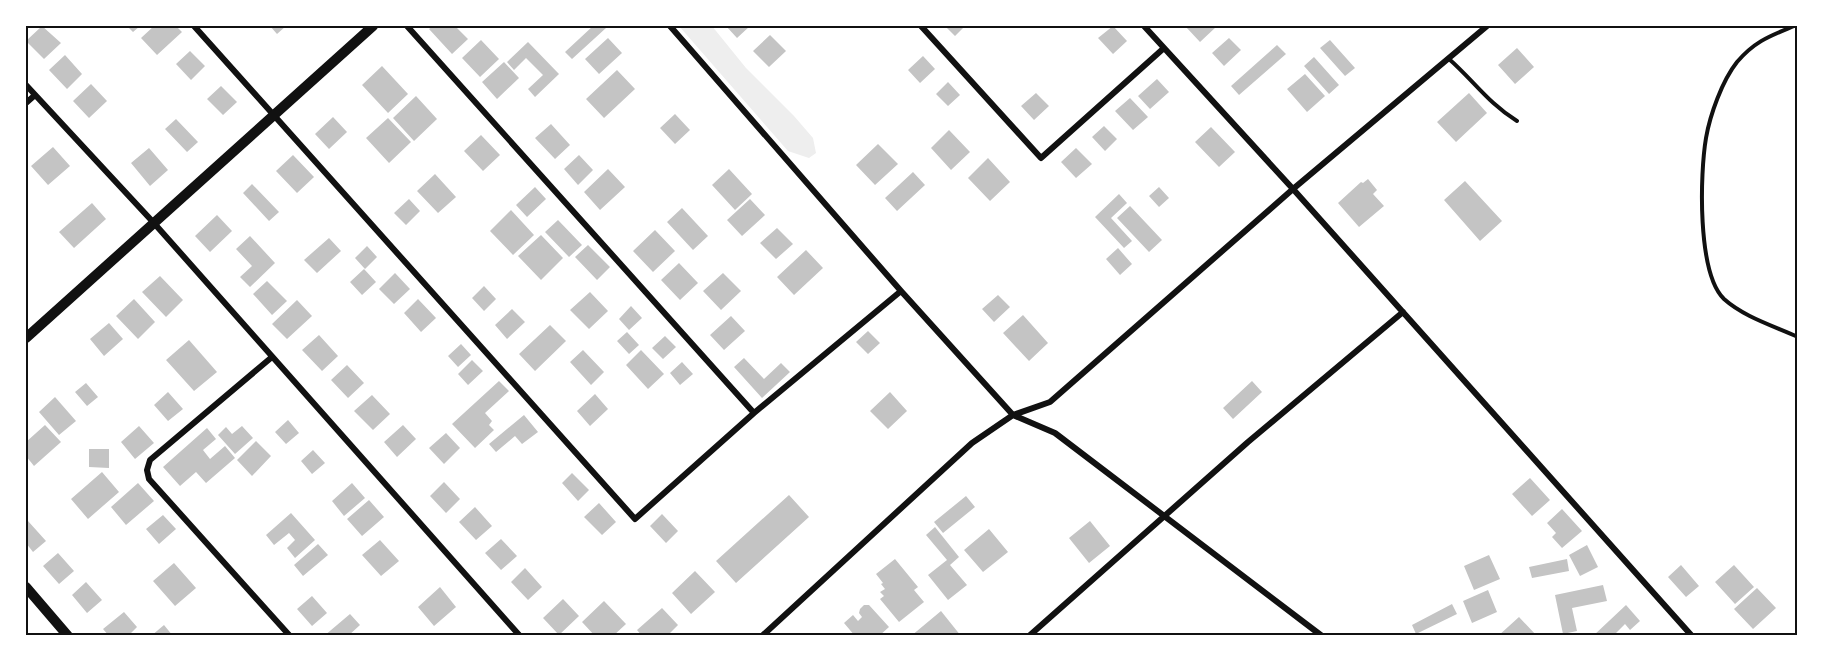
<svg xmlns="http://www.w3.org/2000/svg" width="1823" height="661" font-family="'Exo 2',sans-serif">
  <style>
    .green { fill: #eee }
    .building { fill: #c4c4c4 }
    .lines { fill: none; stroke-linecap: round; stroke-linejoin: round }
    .service { stroke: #111; stroke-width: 4 }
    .minor { stroke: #111; stroke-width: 6 }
    .tertiary { stroke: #111; stroke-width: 10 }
    .neatline { fill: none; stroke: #111; stroke-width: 2 }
  </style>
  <rect width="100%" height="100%" fill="#fff"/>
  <path class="green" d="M679,26H712L746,68L794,116L813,138L816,153L809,158L788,151Z"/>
  <path class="building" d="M42,26L61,43L44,59L26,41Z
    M127,26H140L133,32Z
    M154,26H176L182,32L157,55L141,38Z
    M270,26H286L277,34Z
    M433,26H455L468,39L452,54L429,29Z
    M593,26H603L606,28L572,59L565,52Z
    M726,26H750L737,38Z
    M945,26H965L955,36Z
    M1113,26L1127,41L1113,54L1098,38Z
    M1188,26H1215L1216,27L1200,42L1186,27Z
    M770,35L786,51L769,67L753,51Z
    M608,38L622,53L599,74L585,59Z
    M1229,38L1241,50L1224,66L1212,53Z
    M481,40L499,59L480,77L462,58Z
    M1330,40L1355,68L1345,76L1320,48Z
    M528,42L559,74L535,97L528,89L543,75L526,58L514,70L507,62Z
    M1277,45L1286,54L1239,95L1231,86Z
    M1517,48L1534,67L1515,84L1498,65Z
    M190,51L205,66L191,80L176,64Z
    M65,55L82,74L67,89L49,70Z
    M923,56L935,69L920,83L908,70Z
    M1314,57L1339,85L1329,94L1304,66Z
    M504,62L519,78L497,99L482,82Z
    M382,66L408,94L388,113L362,85Z
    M617,70L635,89L604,118L586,99Z
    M1305,74L1325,96L1307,112L1287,89Z
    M1157,79L1169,92L1150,109L1138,96Z
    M948,82L960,95L948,106L936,94Z
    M91,84L107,101L89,118L73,101Z
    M221,86L237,102L223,115L207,99Z
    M1036,93L1049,106L1034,120L1021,106Z
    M1469,93L1487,113L1456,142L1437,122Z
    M416,96L437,119L414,141L393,118Z
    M1130,98L1148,117L1133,130L1115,111Z
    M675,114L690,130L675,144L660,128Z
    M333,117L347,132L329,149L315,134Z
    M388,118L411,142L389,163L366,138Z
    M176,119L198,142L187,152L165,129Z
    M551,124L570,145L555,159L535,138Z
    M1104,126L1117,139L1105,151L1092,137Z
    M1211,127L1235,152L1219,167L1195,142Z
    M949,130L970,152L951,170L931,148Z
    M481,135L500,155L483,171L464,151Z
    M878,144L898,164L875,185L856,165Z
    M53,147L70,166L48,185L31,166Z
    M149,148L168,170L150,186L131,163Z
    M1076,148L1092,164L1076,178L1061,162Z
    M293,155L314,177L297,193L276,171Z
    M579,155L593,170L578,185L564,169Z
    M988,158L1010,182L990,201L968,178Z
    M608,169L625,187L600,210L584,192Z
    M729,169L752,194L735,210L712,185Z
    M913,172L925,185L897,211L885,198Z
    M435,174L456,197L438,213L417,191Z
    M1368,179L1377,190L1373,194L1384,206L1359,227L1338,203L1361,182L1363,183Z
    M1465,181L1502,221L1480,241L1444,200Z
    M252,184L279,212L269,221L243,193Z
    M535,187L546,199L527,217L516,205Z
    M1159,187L1169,198L1159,207L1149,196Z
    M1119,194L1127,203L1111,218L1132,241L1124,248L1095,217Z
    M409,199L420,211L406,225L394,213Z
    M750,199L765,215L742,236L727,220Z
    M92,203L106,219L74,248L59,232Z
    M1130,206L1162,240L1149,252L1117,218Z
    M682,208L708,236L693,250L667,222Z
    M511,210L534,235L513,255L490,231Z
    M217,215L232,231L210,252L195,236Z
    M558,220L582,245L569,257L545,232Z
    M777,228L793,244L776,259L760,243Z
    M655,230L675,251L653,272L633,251Z
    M541,235L563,258L541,280L518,256Z
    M250,236L275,263L250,287L240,277L252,266L236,249Z
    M329,238L341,251L317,273L304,260Z
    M588,245L610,267L597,280L575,257Z
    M367,246L377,257L365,269L355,258Z
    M1118,248L1132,264L1120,275L1106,259Z
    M806,250L823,268L794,295L777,277Z
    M679,263L698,283L680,300L661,280Z
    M364,269L376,282L362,295L350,282Z
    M395,273L410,289L394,304L379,289Z
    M723,273L741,291L721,310L703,291Z
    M160,276L183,300L166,317L142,292Z
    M267,281L287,301L272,315L253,294Z
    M484,286L496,299L484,311L472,298Z
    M590,292L608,311L589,329L570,310Z
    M998,295L1010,307L994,322L982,309Z
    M134,299L155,322L138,339L116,316Z
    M418,299L436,318L421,332L404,313Z
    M297,300L312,316L287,339L272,324Z
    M631,306L642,318L629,330L619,319Z
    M512,309L525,322L507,339L495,325Z
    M1023,315L1048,343L1029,361L1003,333Z
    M731,316L745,331L724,350L710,335Z
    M109,323L123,339L104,356L90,339Z
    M550,325L566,341L535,371L519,354Z
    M868,331L880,343L868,354L856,342Z
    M627,332L639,345L629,354L617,341Z
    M319,335L338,356L322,371L302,350Z
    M665,336L676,347L663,359L652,348Z
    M189,340L217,372L194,391L166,360Z
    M461,344L471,355L458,367L448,356Z
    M583,350L604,372L591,385L570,362Z
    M641,350L664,374L648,389L626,365Z
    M744,358L764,379L781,363L790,372L762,398L734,367Z
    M472,360L483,371L468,385L458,374Z
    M682,362L693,374L680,385L670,373Z
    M347,365L364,383L348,398L331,380Z
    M499,381L509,391L485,413L492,421L489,425L494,430L475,448L452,424Z
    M1252,381L1262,392L1233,419L1223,408Z
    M86,383L98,397L87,406L75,392Z
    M168,392L183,409L168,421L154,405Z
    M890,392L907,411L888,429L870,411Z
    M595,394L608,409L590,426L577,411Z
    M372,395L390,414L373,430L354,411Z
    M55,397L76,421L59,435L39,412Z
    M524,415L538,432L522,444L515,436L496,452L489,444Z
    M288,420L299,433L286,444L275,432Z
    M45,425L61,442L34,466L26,456V442Z
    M403,425L416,439L397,457L384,442Z
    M139,426L154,443L135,459L121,442Z
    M242,426L253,438L235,454L218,435L226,427L232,434Z
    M207,428L216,439L203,450L210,459L225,446L235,458L206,483L196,472L180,486L163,467Z
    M446,433L460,448L444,464L429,448Z
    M256,441L271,456L252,476L237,460Z
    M89,449H109V468L89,467Z
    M313,450L325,463L312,474L301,461Z
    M102,472L119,492L88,519L71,499Z
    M572,473L589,490L578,501L562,483Z
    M1530,478L1550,500L1532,516L1512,494Z
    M444,482L460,499L446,513L430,496Z
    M138,483L154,501L126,525L111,507Z
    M352,483L365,498L344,516L332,501Z
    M789,495L809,517L736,583L716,561Z
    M966,496L975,507L943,533L934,522Z
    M369,500L384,517L362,536L347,519Z
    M599,503L616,522L602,535L584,517Z
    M475,507L492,526L476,540L459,522Z
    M1562,509L1582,531L1562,548L1552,537L1556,533L1547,523Z
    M291,513L315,540L295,558L287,548L295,540L289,533L274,545L266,535Z
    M662,514L678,531L666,543L650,526Z
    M163,515L176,529L159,544L146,529Z
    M28,521L46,541L33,552L26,543V523Z
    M1090,521L1110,546L1089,563L1069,538Z
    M935,527L959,557L950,565L967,585L948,600L928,575L947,560L926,535Z
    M989,529L1008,552L983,572L964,550Z
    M501,539L517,556L501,570L485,553Z
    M380,540L399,561L381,576L362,555Z
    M318,544L328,555L303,576L294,565Z
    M1587,545L1598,567L1580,576L1569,555Z
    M58,553L74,571L59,584L43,566Z
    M1489,555L1500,579L1474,590L1464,566Z
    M895,559L918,587L914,590L924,602L899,622L880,599L884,596L880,592L885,589L881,584L883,583L876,574Z
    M1567,559L1569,571L1532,578L1529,567Z
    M174,563L196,588L175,606L153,581Z
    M1681,565L1699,586L1686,597L1668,577Z
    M1734,565L1754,587L1735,604L1715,582Z
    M525,568L542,587L528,600L511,582Z
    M695,571L715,592L691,614L672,593Z
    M86,582L102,600L87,613L72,595Z
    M1603,585L1607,601L1572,608L1577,631L1563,634L1555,595Z
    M440,587L456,607L434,626L418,607Z
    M1757,588L1776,608L1753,629L1734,609Z
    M1488,590L1497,612L1472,623L1463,601Z
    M312,596L327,613L312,626L297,609Z
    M563,599L579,616L559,635L543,618Z
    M604,601L626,624L613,636H595L582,622Z
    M1452,604L1457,614L1416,634L1412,625Z
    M864,605H869L889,627L879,636H855L844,623L853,615L858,621L862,617L859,613L860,609Z
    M1626,605L1640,621L1630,630L1625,624L1613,636H1593Z
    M662,608L678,625L667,636H642L637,630Z
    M941,611L961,636H911Z
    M124,612L137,627L128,636H109L103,629Z
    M350,614L360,625L348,636H324Z
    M1519,617L1537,636H1498Z
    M164,625L173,636H151Z"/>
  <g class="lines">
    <path class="service" d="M1794,26C1770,36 1755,41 1737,62C1722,81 1710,115 1706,138C1700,173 1697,273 1724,299C1744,317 1774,326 1798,337
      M1449,59C1473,80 1489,104 1517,121"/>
    <path class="minor" d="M194,26L635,519L754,413L901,291
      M407,26L754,413
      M670,26L901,291L1013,415L1055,433L1322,636
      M921,26L1041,158L1164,48
      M1144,26L1293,189L1692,636
      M26,85L153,222L520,636
      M26,103L35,95
      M272,357L150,460L147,470L149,479L290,636
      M762,636L972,443L1013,415L1050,402L1293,189L1487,26
      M1029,636L1248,442L1403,312"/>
    <path class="tertiary" d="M26,338L373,26
      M26,587L68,636"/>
  </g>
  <rect width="1823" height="661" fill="none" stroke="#ffffff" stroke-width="54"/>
  <rect x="27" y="27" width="1769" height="607" class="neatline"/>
</svg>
